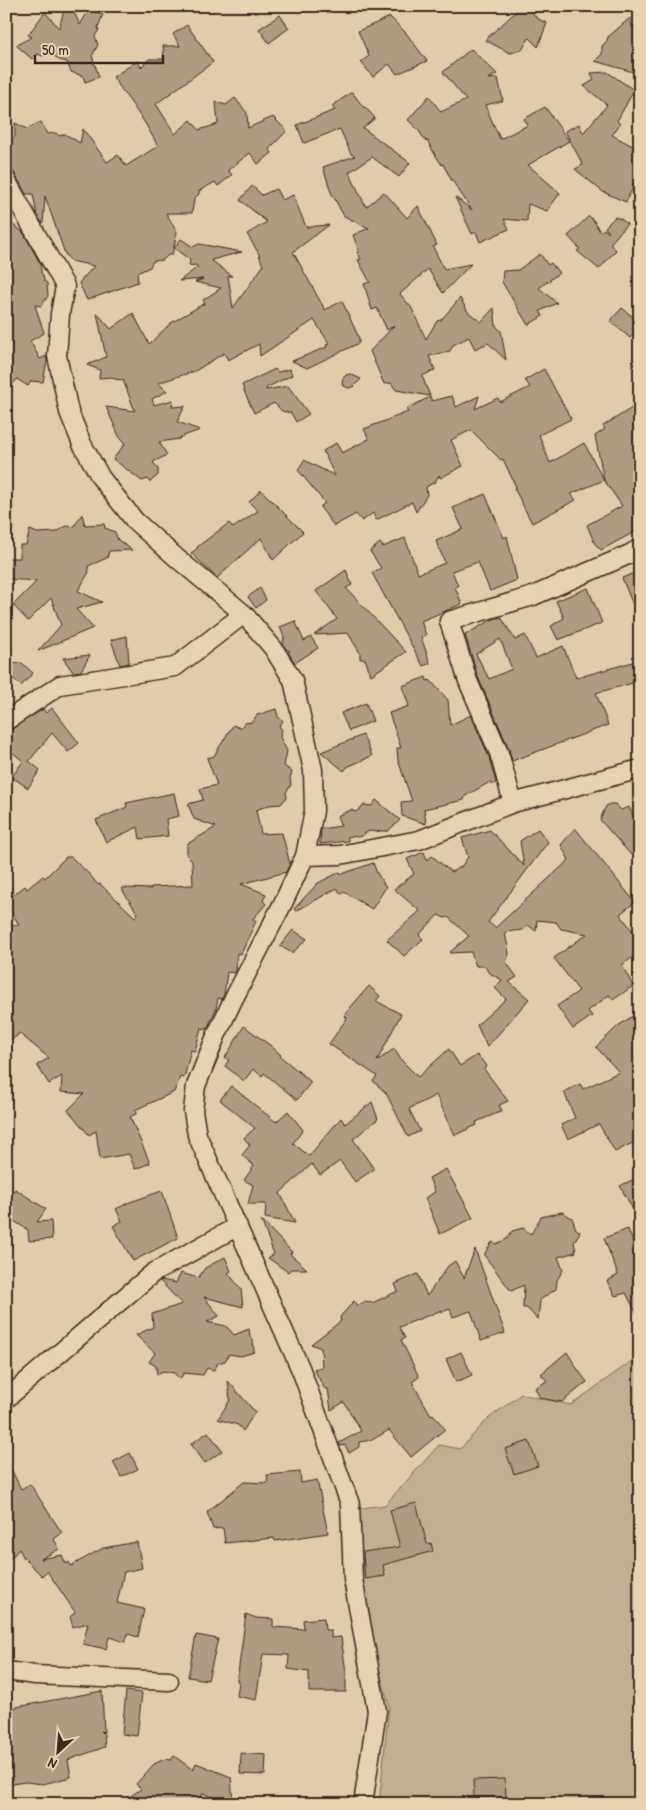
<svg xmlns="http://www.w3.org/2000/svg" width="646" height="1810" font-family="'Patrick Hand',sans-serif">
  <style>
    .green { fill: #c3ae91; stroke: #7f6c58 }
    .building { fill: #b09b82; stroke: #3b2a1e; fill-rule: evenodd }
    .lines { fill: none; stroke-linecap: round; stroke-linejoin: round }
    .minor-casing { stroke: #3b2a1e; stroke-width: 21 }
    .minor { stroke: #e8d2b1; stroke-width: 18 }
  </style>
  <rect width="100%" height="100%" fill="#e1cbab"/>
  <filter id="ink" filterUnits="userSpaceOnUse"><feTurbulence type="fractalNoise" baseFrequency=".02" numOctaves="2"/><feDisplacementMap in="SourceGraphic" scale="10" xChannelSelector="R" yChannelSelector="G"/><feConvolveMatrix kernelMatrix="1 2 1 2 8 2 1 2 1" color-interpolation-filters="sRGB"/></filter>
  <g filter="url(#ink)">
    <path class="green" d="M640,1355V1804H379L389,1706L357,1588L353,1509L385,1505L439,1445L460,1449L488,1419L521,1394L571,1405Z"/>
    <path class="building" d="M65,6H71L80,25L89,10L103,14L98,27L99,30L95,36L98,45L92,56L99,77L85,82L83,76L71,72L67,62L59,60L51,53L43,56L37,54L32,59L16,45L32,37L28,35L45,12L59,28Z
      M522,6H526L538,19L547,23L538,47L529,38L522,50L510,53L485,40Z
      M280,15L289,28L269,43L259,29Z
      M390,17L406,33L427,61L397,74L389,64L373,77L361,62L369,56L358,31Z
      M630,18L632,27L640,24V74L595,61L602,54V46L607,41L608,37Z
      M187,25L213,62L156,104L175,134L191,120L199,130L218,124L216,102L226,105L235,98L247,113L248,128L273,117L287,131L269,149L272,153L258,164L250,153L228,170L232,175L218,186L215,182L199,191V194L194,199L192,213H166L177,232L172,255H168L163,260L153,261L150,267L137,273L138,282L87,300L79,283L94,266L71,261L65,254L45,196L43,223H42L37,215L33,194H26L6,158V142L15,137V123L27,129L41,122L47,134L56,133L59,136L65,134L80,143L83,129L107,162L118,155L126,166L158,146L145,123L113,77L137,61L141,67L149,59H164L163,46H180L173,34Z
      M471,49L497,74L488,79L498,78L503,101L485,105L500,139L528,125L524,119L545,107L569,141L528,165L560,193L547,211L528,204L527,221L504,219L509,229L480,242L476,232L472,234L455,197L472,210L451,179L443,164L442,165L434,153L427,140L426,142L419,131L408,120L429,96L441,112L466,100L443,72Z
      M607,72L634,90L617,121L620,124L612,135L640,150V173L626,202L603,192L575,169L583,165L565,131L579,124L583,133L607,105L584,86L594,80L591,73Z
      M352,92L364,108L365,107L375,118L363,128L410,163L399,177L372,157L349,172L366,207L384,192L407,218L418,206L437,245L433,247L444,269L471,264L443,293L428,269L400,294L411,307L426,339L437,321L441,320L460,298L468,312L481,322L494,308L496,326L501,331L506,360L488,343L475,349L469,337L453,345L450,351L429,356L435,370L422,376L430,396L396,390L391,383L384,384L370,351L394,326L387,330L377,308L372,310L364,284L370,282L358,260L361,259L357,252L359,251L353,235L369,228L344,216L331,192L323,167L355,156L351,154L340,129L304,143L297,125L335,110L332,106Z
      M252,186L262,195L276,189L282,200L293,195L306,227L329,225L293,252L325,310L342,301L359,338V343L307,368L292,361L327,347L326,345L329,343L314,320L260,356L259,344L228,360L224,353L195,371L158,383L167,391L152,399L154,405L173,400L172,407L185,406L177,422L200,430L181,437L179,439L159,442L167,455L153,462L158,469V475L150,482L148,479L142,481L113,459L125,444L119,436L106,407L135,411L123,380L114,379L112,377L99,378L100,370L87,365L106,357L97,313L111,329L133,313L149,344L171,323L205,303L203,300L221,288L195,282L203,279L179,281L198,267L195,265L189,266L190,260L174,248L181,239L193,247L199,244L242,252L211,260L232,276H228L233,308L263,266L259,254L247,234L267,222L240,200Z
      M589,216L594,221L600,232L604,229L609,233L605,227L615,217L621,219L627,224L610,244L616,250L599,269L577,251L580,249L568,236Z
      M6,220L23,232L41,265V273L43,275L44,281L47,283L48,296L41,306L35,305L44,333L30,341L40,359L46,356L47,361L43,382L31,381L28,386L17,379L6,393Z
      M540,254L548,265L551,263L559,273L539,288L557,303L540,311L543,316L528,325L502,282L503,271L518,270Z
      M622,308L640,323V327L630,338L610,321Z
      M275,369L278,372L290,369L292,375L266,388V390L288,386L309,414L296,422L291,413L282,411L274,403L254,413L245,393L242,385Z
      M544,369L571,419L539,435L550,463L584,443L604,480L571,494L576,500L532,523L514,488L516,487L503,459L501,460L471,430L451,440L463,466L440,478L439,475L435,482L426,487L427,495L416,512L412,502L376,520L373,513L362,521L356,514L334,526L320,507L325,503L298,470L304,460L335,476L323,451L336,443L342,453L369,439L364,429L408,412L406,409L430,397L432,401L452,396L456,407L479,396L475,409L498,398L500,402L530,387L525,380Z
      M350,374L361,379L353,387L348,388L342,385L343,378L346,375Z
      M640,403V529L601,550L595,544L587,525L622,506L604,480L595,436L605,429L603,426Z
      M261,490L303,532L273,560L261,538L217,578L191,553L198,548L197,547L229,523L233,528L258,511L249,502Z
      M485,494L504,538L507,536L517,580L490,591L478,562L452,571L458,586L455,587L462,604L421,621L426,635L421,637L430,663L423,666L372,573L381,568L370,551L380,543L383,547L405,538L418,574L445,563L436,541L463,529L453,508Z
      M82,514L85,525L104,524L105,528L115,532L118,540L132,550L109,551L107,558L88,566L89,572L78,591L102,602L76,609L93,628L38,651L61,625L51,598L28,621L13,605L37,581L6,579V558H20V545H26L30,530L37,533L57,532L66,526L74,527Z
      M346,570L352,585L346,588L406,652L371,675L365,659H360V653L348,633L314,635L337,619L316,591Z
      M640,571V620H639L622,578Z
      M260,588L266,600L256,608L248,597Z
      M588,588L602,623L558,640L551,626L564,618L556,601Z
      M501,617L515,640L525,635L536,658L563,646L576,678L640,660V681L596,693L608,725L512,761L509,749L478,677L465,635L491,620ZM500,639L512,669L489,679L476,654Z
      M295,621L304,641L311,637L318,648L295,663L288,652L290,651L286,649L283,644L284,637L280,627Z
      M127,636L129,663L120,665L111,640Z
      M90,655L81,671L73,672L63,658Z
      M22,663L33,673L21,686L6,672V664Z
      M426,677L427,681L430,680L448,700L450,725L471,715L489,757L496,783L491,785L490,782L465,796L464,800L424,809L426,824L402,816L401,802L412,801L398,760L397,748H401L389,713L409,706L402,686Z
      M366,703L373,721L349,731L341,713Z
      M52,708L79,743L68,752L52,733L29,761L40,770L28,788L12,777L23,761L6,747V732L43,709L46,713Z
      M276,709L278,717L283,721L279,726L282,730L280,737L287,751L284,766L292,772L290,778L291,785L286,792L287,797L281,804L269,805L256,810L261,834L282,833L290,864L286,872L241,884L266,894L263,901L266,904L252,920L256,921L241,954L237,953L236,971L235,973L227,972L224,995L222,999L218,998L216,1009L207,1029L201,1028L195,1051L191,1050L184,1078L180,1077L174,1092L135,1110L137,1113L130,1117L150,1163L135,1169L129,1154L100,1159L96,1131L89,1135L68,1110L84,1094L61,1092L62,1076L49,1084L37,1065L49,1058L19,1033L17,1036L6,1043L7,925H19L6,901L25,886L27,889L43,876L45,878L66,857H71L89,874L98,885L100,884L135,917L138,914L121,888L151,889V887L193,885L192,861L187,856V844L216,827L194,819L188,804L203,800L200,789L217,785L207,758L214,756L233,725L240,728L245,723L252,722L257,715Z
      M363,735L372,756L347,767L344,771L321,752Z
      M174,793L179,816L166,819L168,836L140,839L138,827L106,842L96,820L127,807L126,803Z
      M376,800L400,820L388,831H380L377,832L369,831L359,837L348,836V841L320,844L321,829L341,826L337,816L351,810L356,812L364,805L372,806Z
      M610,804H615L621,810L629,807L640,830V847L631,855L600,820L606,806Z
      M575,828L635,902L620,914L640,941V952L622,965L633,986L613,1000L609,995L588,1011L592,1016L573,1029L557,1006L579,991L554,958L587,934L561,929L556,922L537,920L536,931L528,925L523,930L505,932L509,954L506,962L517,977L509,982L529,999L487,1047L477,1025L506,999L495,988L502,980L488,972L485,966H476L471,952L449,953L469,936L448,917L445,918L438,915L419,935L423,939L404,956L387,940L420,911L394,889L414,874L407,859L424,852L427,860L432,856L451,872L461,867L468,857L462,838L490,830L524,866L520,841L538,829L548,842L488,922L495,928L569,860L561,845Z
      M373,863L377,873L386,887L372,909L344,892L341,894L337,888L296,911L294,909L318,883L340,872L342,874Z
      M293,930L307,939L292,953L280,946Z
      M369,986L380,996L376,1001L401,1014L377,1061L394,1049L402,1061L418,1077L449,1049L460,1066L477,1055L487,1066L484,1069L508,1101L499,1105L502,1111L476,1122L477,1125L455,1135L436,1095L409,1109L420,1131L408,1137L386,1093L373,1081L377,1076L329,1044L347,1018L344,1015Z
      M640,1011V1139L615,1152L599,1124L568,1139L561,1125L575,1118L564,1092L580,1084L583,1089L619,1072L596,1047L618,1026Z
      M244,1026L271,1046L281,1055L280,1056L311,1082L297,1100L264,1073L262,1076L253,1069L244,1081L225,1066L229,1060L225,1058Z
      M231,1086L276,1122L288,1111L303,1130L293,1143L309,1156L341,1118L345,1124L372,1102L378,1119L353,1139L374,1169L355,1182L340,1161L320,1175L312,1164L280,1193L295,1223L265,1218L266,1204H248L253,1185L244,1180L254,1166L242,1155L250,1145L244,1138L255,1128L220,1100Z
      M446,1169L473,1218L440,1234L425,1198L435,1192L429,1178Z
      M640,1176V1222L620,1186Z
      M15,1189L46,1209L37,1222L51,1221L52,1239L29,1241L28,1230L6,1216V1203Z
      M162,1191L178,1238L133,1261L113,1226L122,1221L116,1209L130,1202Z
      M562,1212L572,1218L576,1229L580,1232L574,1242L576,1252L558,1257L563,1270L557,1280L556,1289L540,1300L538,1320L527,1308H523L524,1285L511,1291L484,1255L492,1242L496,1244L507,1239L512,1231L523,1228L531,1234L541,1217Z
      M261,1220L292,1252L290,1254L307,1269H291L288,1272L268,1258L274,1254Z
      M628,1229L640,1260V1320L626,1293L615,1296L607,1281L618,1275L604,1238Z
      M475,1249L505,1333L481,1341L471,1311L453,1317L450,1309L442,1312V1310L399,1327L405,1338L401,1340L419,1377L412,1382L431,1415L433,1414L445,1429L411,1457L389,1430L372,1440L359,1442V1447L349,1453L345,1445L340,1446L339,1443L361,1431L344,1402L331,1410L328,1389L324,1388L314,1369L322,1367L321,1348L311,1344L341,1321L340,1317L354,1301L357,1306L366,1301L372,1303L398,1291L395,1284L418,1274L427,1296L448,1266L455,1261L464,1278Z
      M225,1257L231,1271L228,1273L241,1289L243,1307L204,1297L219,1316L207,1322L226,1326L234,1335L249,1329L250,1337L253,1340L254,1352L241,1356L229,1354L225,1361L218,1363L214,1370L207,1368L203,1375L184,1373L180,1379L174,1373L163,1371L157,1374L156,1366L149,1362L155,1353L136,1335L153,1327L152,1314L182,1304L160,1281L162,1280L176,1283L181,1273L198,1278L205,1268Z
      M461,1352L472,1375L456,1382L446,1359Z
      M567,1352L578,1370L587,1382L562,1402L540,1398L535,1388L547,1381L541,1374Z
      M228,1381L255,1412L243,1431L238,1425L218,1419L230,1400Z
      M208,1432L222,1451L205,1463L191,1444Z
      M529,1441L538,1466L514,1474L505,1449Z
      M130,1453L138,1469L121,1477L113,1462Z
      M6,1459L21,1489L30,1484L62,1533L54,1539L59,1549L41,1559L62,1555L66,1564L69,1562L71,1566L103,1548L137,1542L142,1568L124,1572L117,1603L144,1609L138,1637L128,1634L125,1642L109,1637L106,1649L83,1644L88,1623L73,1627L70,1617L75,1612L47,1571L42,1576L24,1558L19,1549L6,1564Z
      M300,1472L301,1483L317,1480L328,1533L275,1541L274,1538L225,1543L223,1528L213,1529L207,1512L244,1482L268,1483L267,1475Z
      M416,1503L427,1544L431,1543L433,1551L383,1565L385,1576L365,1579L363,1552L400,1547L390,1510Z
      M246,1614L256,1618L273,1619V1627L304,1629L303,1620L324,1618L325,1630H331V1638L341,1637L346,1672V1692H309V1672L288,1669L289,1655L263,1654L256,1700L237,1696L239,1682L237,1681Z
      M196,1635L218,1639L208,1680L188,1677Z
      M102,1691L104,1732L101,1731L104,1734L105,1747L68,1760L71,1777L43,1784L25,1782L6,1785V1709Z
      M126,1691L142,1693L137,1736L122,1734Z
      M241,1753L266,1755L265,1775L240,1774Z
      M174,1756L193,1770L196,1763L231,1777L233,1804H229L203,1793L198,1804H119L141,1789L136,1784L154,1764L165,1759L171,1760Z
      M505,1779L506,1797H474L473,1780Z"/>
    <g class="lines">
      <g class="minor-casing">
        <path id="minor" d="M6,180L65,286L60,314L57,356L69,412L82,444L101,478L135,521L179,560L244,614L273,648L293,680L313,770L314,811L305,856L283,903L232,1002L216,1036L196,1086L193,1111L197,1135L301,1370L350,1504L353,1579L377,1711L363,1804
          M6,721L60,685L175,667L244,614
          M513,803L499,753L468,681L449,621L533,596L630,554L640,548
          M305,856L340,855L419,840L513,803L640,769
          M6,1399L153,1273L238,1226
          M6,1671L35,1675L169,1681"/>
      </g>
      <use href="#minor" class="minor"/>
    </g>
  </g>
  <rect width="646" height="1810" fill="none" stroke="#e8d2b1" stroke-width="25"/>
  <rect x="12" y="12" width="621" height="1785" fill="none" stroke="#3b2a1e" stroke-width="2" filter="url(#ink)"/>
  <g transform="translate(58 1752) rotate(206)" stroke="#e8d2b1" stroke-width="4" paint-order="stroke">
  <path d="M0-4L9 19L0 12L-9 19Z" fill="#3b2a1e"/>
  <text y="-8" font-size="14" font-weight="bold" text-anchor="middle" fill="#3b2a1e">N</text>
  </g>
  <path d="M35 55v8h128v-8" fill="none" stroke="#3b2a1e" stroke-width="2.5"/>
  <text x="42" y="55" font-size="15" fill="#3b2a1e" stroke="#e8d2b1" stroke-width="4" paint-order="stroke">50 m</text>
</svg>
